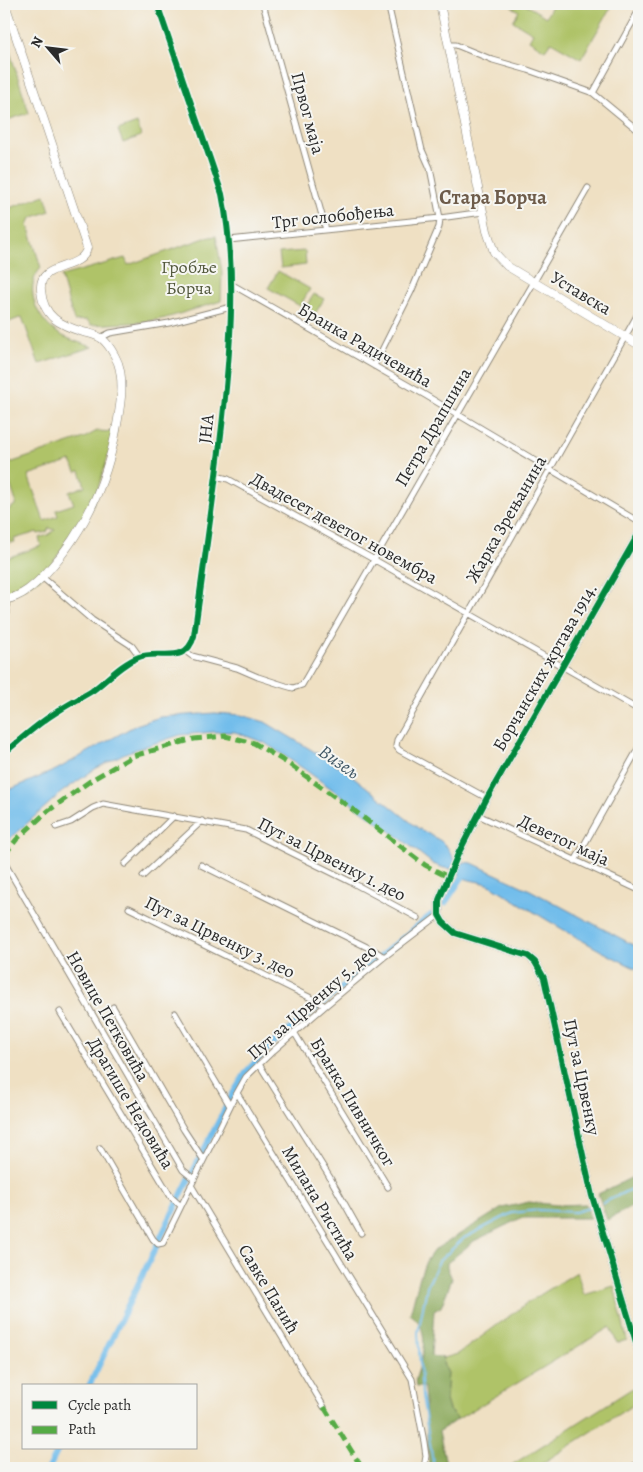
<svg xmlns="http://www.w3.org/2000/svg" width="643" height="1472" font-family="Alegreya,serif">
  <style>
    .green { fill: #afc367; stroke: #6d7749; fill-rule: evenodd }
    .forest { fill: #8ba95c; stroke: #5b6a44 }
    .water { fill: #72bdeb; stroke: #4e748b }
    .lines { fill: none; stroke-linecap: round; stroke-linejoin: round }
    .stream { stroke: #72bdeb; stroke-width: 2 }
    .canal { stroke: #72bdeb; stroke-width: 6 }
    .street-casing { stroke: #8d8677; stroke-width: 7 }
    .secondary-casing { stroke: #8d8677; stroke-width: 9 }
    .street { stroke: #fff; stroke-width: 5 }
    .secondary { stroke: #fff; stroke-width: 8 }
    .quiet { stroke: #54ab44; stroke-width: 5; stroke-dasharray: 10 5; stroke-linecap: butt }
    .cycleway-casing { stroke: #f6f6f2; stroke-width: 9 }
    .cycleway { stroke: #00873e; stroke-width: 6 }
    .labels { text-anchor: middle; dominant-baseline: central; stroke-width: 4; stroke-linejoin: round; paint-order: stroke }
    .street-label { font-size: 18px; fill: #2b2b2b; stroke: #f6f6f2 }
    .park-label { font-size: 18px; fill: #53593d; stroke: #f6f6f2 }
    .water-label { font-size: 19px; font-style: italic; fill: #405765; stroke: #f6f6f2 }
    .quarter-label { font-size: 20px; font-weight: bold; fill: #6e5c4a; stroke: #f6f6f2 }
  </style>
  <rect width="100%" height="100%" fill="#f6f6f2"/>
  <filter id="ink" filterUnits="userSpaceOnUse"><feTurbulence type="fractalNoise" baseFrequency=".02" numOctaves="2"/><feDisplacementMap in="SourceGraphic" scale="10" xChannelSelector="R" yChannelSelector="G"/><feConvolveMatrix kernelMatrix="1 2 1 2 8 2 1 2 1" color-interpolation-filters="sRGB"/></filter>
  <filter id="wash" filterUnits="userSpaceOnUse"><feTurbulence type="fractalNoise" baseFrequency=".0096" numOctaves="4" result="noise"/><feDisplacementMap in="SourceGraphic" scale="20" xChannelSelector="R" yChannelSelector="G"/><feGaussianBlur stdDeviation="1.12" result="paint"/><feColorMatrix in="noise" values="0 0 0 0 0 0 0 0 0 0 0 0 0 0 0 0 0 1.4 0 .05"/><feComposite in="paint" operator="in"/></filter>
  <g filter="url(#wash)">
    <rect width="100%" height="100%" fill="#efe0c3"/>
    <path class="green" d="M510,4H524L546,17L553,4H613L581,59L551,42L545,50L529,40L533,33L513,21L519,11L509,5Z
      M4,33L29,113L4,121Z
      M137,123L141,136L123,143L118,130Z
      M45,195L50,211L31,218L28,225L41,268C25,285 34,312 50,327C61,338 79,342 92,347L39,364L22,317L4,324V210Z
      M216,236L222,272L221,301L166,318L145,322L91,325L87,320L74,321L61,276L125,258L128,265L205,238Z
      M305,251L306,265L281,268L279,253Z
      M278,271L310,289L300,306L268,288Z
      M314,294L324,299L315,314L305,308Z
      M97,431L116,432L91,510L42,577L4,600V559L41,546L39,538L48,535L55,530L49,528L47,532L38,534L37,532L14,539L15,542L10,543L4,521V513L15,505L16,502L4,465L84,438ZM71,461L76,472L80,471L85,486L69,492L74,504L56,510L58,516L44,521L28,475Z
      M577,1272L584,1295L614,1286L627,1340L617,1343L610,1327L458,1419L449,1410L446,1400L448,1373L443,1363L444,1358L458,1354L527,1303Z
      M639,1384V1401L535,1468H507Z"/>
    <path class="forest" d="M639,1174V1203L607,1220L598,1194Z
      M529,1202L557,1205L586,1204L590,1218H521L474,1241L447,1263V1267L452,1279L441,1307L434,1311L431,1356L444,1358L443,1364L448,1373L446,1400L449,1410L458,1419L439,1431L447,1468H429L424,1387H416C414,1379 417,1376 419,1368C424,1349 429,1327 410,1314L420,1276L426,1261L434,1250L502,1208Z"/>
    <path class="water" d="M215,713L241,715L265,722L345,770L418,828L441,841L448,848L454,859L461,862L472,863L530,890L639,948V970C588,946 540,916 492,886C483,881 471,882 462,877C459,875 458,871 455,869L444,868L433,864L408,844L304,769L265,743L235,732H213L180,735L125,753L95,769L62,792L4,844V792L56,770L136,725L160,717Z"/>
    <g class="lines">
      <path class="stream" d="M603,1203L639,1185
        M434,1468L422,1396L418,1333L427,1287L439,1261L464,1238L512,1213L539,1210L575,1212L589,1208"/>
      <path class="canal" d="M445,903L467,870
        M89,1386L183,1191L232,1095L247,1071L272,1044L431,915
        M49,1468L59,1448"/>
    </g>
  </g>
  <g filter="url(#ink)">
    <g class="lines">
      <g class="street-casing">
        <path id="street" d="M263,4L326,230
          M449,45H456L493,60L528,70L593,93L639,131
          M593,93L639,10
          M229,240L440,218L483,212
          M231,284L425,395L639,522
          M100,338L110,333L169,323L231,307
          M374,366L411,292L439,227L440,218L430,168L422,150L388,4
          M216,476L228,479L373,559L639,710
          M42,577L92,620L132,646L140,657
          M4,622L7,613L6,600
          M185,651L192,656L237,668L258,677L286,686L293,688L302,685L588,188
          M4,753C20,740 35,726 52,715C65,706 79,699 92,691C107,680 121,664 139,657C159,649 186,666 194,636C204,563 215,490 223,417C231,343 237,268 222,194L157,4
          M487,798L399,750L396,746L397,740L639,312
          M478,815L639,890
          M56,827L71,822L93,808L103,804L246,830L351,882L418,918
          M575,861L639,747
          M4,862L183,1170L194,1179
          M125,864L174,816
          M201,865L375,951L384,957
          M143,876L202,821
          M129,908L319,1002L325,1006
          M113,1007L184,1130L203,1159
          M60,1012L171,1197L181,1206
          M175,1013L230,1106
          M294,1032L388,1187
          M259,1064L329,1176L361,1233
          M237,1093L412,1379L424,1442L426,1456L424,1468
          M100,1148L153,1239L158,1244L163,1243L233,1100L246,1077L273,1051L325,1006L384,957L439,915
          M191,1185L324,1407
          M630,1468L639,1463"/>
      </g>
      <g class="secondary-casing">
        <path id="secondary" d="M440,4L487,231L494,252L507,266L639,345
          M639,533L487,798L458,854L439,900V915L443,922L455,933L528,956L535,962L544,978L592,1196L639,1352
          M4,600C22,597 35,585 47,572C87,529 109,477 118,419C121,401 124,381 118,363C115,355 108,343 101,338C96,335 89,333 83,332C60,325 43,317 41,290C38,261 82,272 87,248L5,4"/>
      </g>
      <use href="#street" class="street"/>
      <use href="#secondary" class="secondary"/>
      <path class="quiet" d="M4,855L17,839L48,811L93,779L133,756L194,739L225,736L254,743L289,764L352,809L425,865L448,877
        M324,1407L362,1468"/>
      <g class="cycleway-casing">
        <path id="cycleway" d="M639,533L487,798L458,854L439,900V915L443,922L455,933L528,956L535,962L544,978L592,1196L639,1352
          M4,753C20,740 35,726 52,715C65,706 79,699 92,691C107,680 121,664 139,657C159,649 186,666 194,636C204,563 215,490 223,417C231,343 237,268 222,194L157,4"/>
      </g>
      <use href="#cycleway" class="cycleway"/>
    </g>
  </g>
  <g class="labels">
    <g class="street-label">
      <text transform="translate(308 113) rotate(75)">Првог маја</text>
      <text transform="translate(333 216) rotate(-6)">Трг ослобођења</text>
      <text transform="translate(581 293) rotate(31)">Уставска</text>
      <text transform="translate(365 345) rotate(30)">Бранка Радичевића</text>
      <text transform="translate(433 427) rotate(-60)">Петра Драпшина</text>
      <text transform="translate(206 429) rotate(-84)">ЈНА</text>
      <text transform="translate(506 519) rotate(-60)">Жарка Зрењанина</text>
      <text transform="translate(344 528) rotate(29)">Двадесет деветог новембра</text>
      <text transform="translate(545 667) rotate(-60)">Борчанских жртава 1914.</text>
      <text transform="translate(564 840) rotate(25)">Деветог маја</text>
      <text transform="translate(332 859) rotate(27)">Пут за Црвенку 1. део</text>
      <text transform="translate(220 937) rotate(26)">Пут за Црвенку 3. део</text>
      <text transform="translate(312 1002) rotate(-41)">Пут за Црвенку 5. део</text>
      <text transform="translate(108 1016) rotate(60)">Новице Петковића</text>
      <text transform="translate(582 1077) rotate(78)">Пут за Црвенку</text>
      <text transform="translate(353 1102) rotate(59)">Бранка Пивничког</text>
      <text transform="translate(131 1103) rotate(59)">Драгише Недовића</text>
      <text transform="translate(320 1203) rotate(59)">Милана Ристића</text>
      <text transform="translate(269 1289) rotate(59)">Савке Панић</text>
    </g>
    <g class="park-label">
      <text x="189" y="267">Гробље<tspan x="189" dy="21">Борча</tspan></text>
    </g>
    <g class="water-label">
      <text transform="translate(339 762) rotate(35)">Визељ</text>
    </g>
    <g class="quarter-label">
      <text x="493" y="197">Стара Борча</text>
    </g>
  </g>
  <rect width="643" height="1472" fill="none" stroke="#f6f6f2" stroke-width="20"/>
  <rect x="22" y="1384" width="175" height="65" fill="#f6f6f2" stroke="#a5a5a2"/>
  <rect x="32" y="1401" width="25" height="8" fill="#00873e" stroke="#a5a5a2"/>
  <text x="68" y="1410" font-size="15" fill="#2b2b2b">Cycle path</text>
  <rect x="32" y="1426" width="25" height="8" fill="#54ab44" stroke="#a5a5a2"/>
  <text x="68" y="1434" font-size="15" fill="#2b2b2b">Path</text>
  <g transform="translate(48 48) rotate(298)" stroke="#f6f6f2" stroke-width="4" paint-order="stroke">
  <path d="M0-4L9 19L0 12L-9 19Z" fill="#2b2b2b"/>
  <text y="-8" font-size="14" font-weight="bold" text-anchor="middle" fill="#2b2b2b">N</text>
  </g>
</svg>
